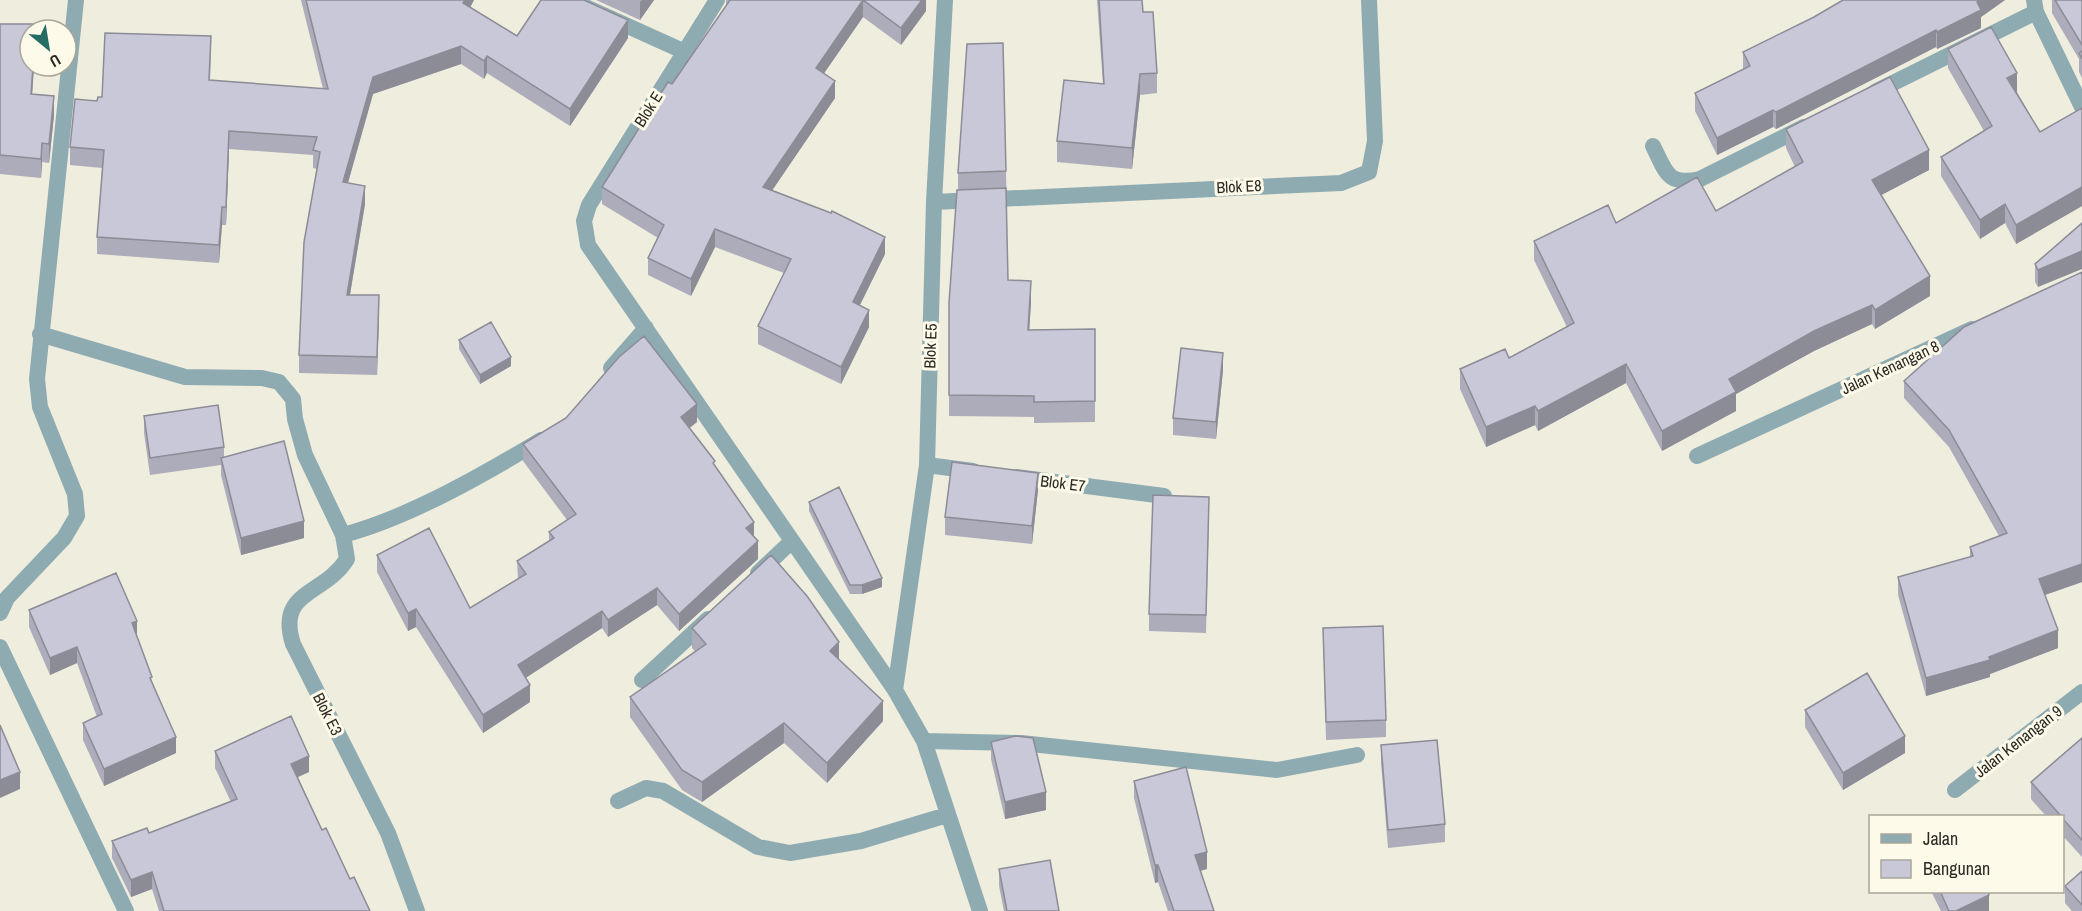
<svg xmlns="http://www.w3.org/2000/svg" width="2082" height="911" font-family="'Archivo Narrow',sans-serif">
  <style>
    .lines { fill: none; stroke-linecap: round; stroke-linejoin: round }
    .minor { stroke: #8fabb2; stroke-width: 16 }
    .wall { fill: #acacba }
    .shaded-wall { fill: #8c8c97 }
    .building { fill: #c8c8d8; stroke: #8c8c97; stroke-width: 1.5 }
    .labels { text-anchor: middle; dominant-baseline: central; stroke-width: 6; stroke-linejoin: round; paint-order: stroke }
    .street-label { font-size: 16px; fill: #2a2923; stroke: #fdfaea }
  </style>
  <rect width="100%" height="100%" fill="#efeddd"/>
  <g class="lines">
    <path class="minor" d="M570,0L683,51
      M717,0L589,205L584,221L588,245L895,690L924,741L980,911
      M2034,0L2036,12L2082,107
      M1875,92L2036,12
      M1653,146C1666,172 1667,186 1700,179L1804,127
      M934,202L1341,183L1369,172L1375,141L1369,0
      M40,334L185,377L262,378L279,382L293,399L295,419L305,455L343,535
      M611,368L646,328
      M1697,456L1972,329
      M927,465L973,471
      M1016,477L1164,496
      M758,573L792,541
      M0,613L7,598L64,538L77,516L75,494L40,407L37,379L76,0
      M0,647L126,911
      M642,680L708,619
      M895,690L927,465L934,202L945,0
      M924,741L1021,743L1277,770L1357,755
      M1955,790L2082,692
      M618,801L646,788L663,791L758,847L790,853L861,841L947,815
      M417,911L388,833L293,644C276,590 324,596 347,559L343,535C408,518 483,475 541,440"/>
  </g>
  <path class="wall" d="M301,0H474L470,7L517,36L628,38L570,126L487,73L484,79L461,64L373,94L348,183L365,204L350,295L379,313L377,375L299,373V355L317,169L313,168V155L229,149L226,225H222L219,263L97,254V237L102,168L70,165V147L97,101L102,97L211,54L210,80L323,89Z
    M596,0H654L640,20Z
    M726,0H926V11L901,45L863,17L824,73L835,98L772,190L885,254L860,305L869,327L841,384L758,344V326L784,273L715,247L691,296L648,275V258L658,238L602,204V187L726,6Z
    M1097,0H1142L1143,12L1157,73V93L1140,95L1132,169L1057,162V141L1103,84Z
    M1843,0H2005L1981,17V28L1937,49L1936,47L1776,129L1773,127L1717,155L1695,111V93L1743,69V52L1814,17Z
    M2052,0H2082V78L2079,72V59L2052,13Z
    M0,24L30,66H34L32,94L54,115L49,163L42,162L41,178L0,174Z
    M1948,49L2017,92L2040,132L2082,108V206L2016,244L2005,223L1980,239L1941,176V157L1984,131L1948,68Z
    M1786,129L1929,170L1881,195L1930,296L1875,329L1872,324L1814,351L1736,394V411L1662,451L1626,383L1538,431L1535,425L1486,447L1460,389V369L1509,358L1567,327L1534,260V241L1616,223L1716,211L1795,167L1786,148Z
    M1006,171L1008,280L1031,302L1029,330L1095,329V422L1034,423V417L949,416V303L958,190V173Z
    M2082,223L2038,287L2035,282V264Z
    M2082,272V582L2045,595L2058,648L1990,674V677L1926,696L1898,595V577L1970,557V547L1999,536L1949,447L1904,398V381Z
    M459,340L511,366L480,384L459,349Z
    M1223,370L1216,439L1173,435V418Z
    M144,416L224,447V457L304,538L241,555L221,475V465L150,475L144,433Z
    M697,422L689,428L715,467L754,537L758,559L679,631L657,605L608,637L602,628L525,678L530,702L483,733L416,627L408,631L377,572V555L470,608L518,579L517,561L549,541V532L567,520L523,461V444Z
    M1038,490L1032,544L945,535V517Z
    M809,502L882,587L862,594H850L809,511Z
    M1209,514L1206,633L1149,631V614Z
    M29,610L137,636L176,753L104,786L83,740V723L97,717L77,663L50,675L29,627Z
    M692,628L839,660L883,721L827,783L784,743L702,802L682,790L630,717V697L695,651L692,648Z
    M1323,628L1386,720V737L1326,740Z
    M1805,710L1905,753L1843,790L1805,727Z
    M2082,738V857L2062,835V816H2046L2031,799V782Z
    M991,742L1046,810L1005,819L991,759Z
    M1381,745L1445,824V842L1388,848L1381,763Z
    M215,751L309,772L298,777L322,830L350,879L370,911H159L152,889L131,897L112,858V841L149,833L231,802L215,768Z
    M1134,781L1207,869L1200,871L1214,911H1168L1158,882L1155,883L1134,798Z
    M999,869L1059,911H1004L999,886Z
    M2082,871V911H2072L2065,903V886Z
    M1931,891H1987L1989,911H1941Z"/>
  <path class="shaded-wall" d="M465,0H474L463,21V3Z
    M642,0H654L640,20V2Z
    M863,0V17L816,85V68Z
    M922,0H926V11L901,45V28Z
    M1980,0H2005L1981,17V28L1937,49V32Z
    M628,20V38L570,126V109Z
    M1936,30V47L1776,129V112Z
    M461,46V64L373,94L343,200V182L373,77Z
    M487,56V73L484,79V61Z
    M33,66H34L31,113V94Z
    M2017,73V92L2007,97V78Z
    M1140,74V95L1132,169V148Z
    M835,81V98L763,204V187Z
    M54,96V115L49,163V144Z
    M1773,110V127L1717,155V138Z
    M229,131V149L226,225V207Z
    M42,143V162L41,178V159Z
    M1929,150V170L1872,200V180Z
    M365,186V204L347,312V295Z
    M2082,187V206L2016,244V225Z
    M2005,204V223L1980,239V220Z
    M222,207V225L219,263V245Z
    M715,229V247L691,296V279Z
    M885,237V254L853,319V302Z
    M2082,251V269L2038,287V270Z
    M1930,276V296L1875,329V310Z
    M1031,281V302L1028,351V330Z
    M379,295V313L377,375V357Z
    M1872,305V324L1814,351L1736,394V411L1662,451V431L1729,379L1814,331Z
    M869,310V327L841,384V367Z
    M1223,353V370L1216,439V422Z
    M511,357V366L480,384V375Z
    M1626,364V383L1538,431V411Z
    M697,404V422L681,435V417Z
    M1535,406V425L1486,447V427Z
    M1038,473V490L1032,544V526Z
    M304,521V538L241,555V538Z
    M754,522V539L746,528Z
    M758,541V559L679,631V614Z
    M2082,564V582L2039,597V579Z
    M882,578V587L862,594V585Z
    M657,588V605L608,637V620Z
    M416,609V627L408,631V613Z
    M602,611V628L518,683V665Z
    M137,621V638L132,623Z
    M2058,630V648L1990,674V677L1926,696V678L1989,657Z
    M839,642V662L830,651Z
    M77,647V663L50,675V658Z
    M530,685V702L483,733V715Z
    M883,701V721L827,783V763Z
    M784,723V743L702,802V782Z
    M1905,736V753L1843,790V773Z
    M176,737V753L104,786V769Z
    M309,756V772L291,780V764Z
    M20,772V789L0,798V780Z
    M1046,792V810L1005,819V802Z
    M1207,852V869L1195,872V855Z
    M1155,865H1158V882L1155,883Z
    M152,872V889L131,897V880Z
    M1989,895V911H1956Z"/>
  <path class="building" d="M306,0H465L463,3L517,36L541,0H584L628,20L570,109L487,56L484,61L461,46L373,77L343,182L365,186L347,295H379L377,357L299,355L304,242L320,152L313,150L317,137L229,131L226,207H222L219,245L97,237L104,150L70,147L75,99L97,101L98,97H102L105,33L211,36L209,80L328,89Z
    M730,0H863L816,68L835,81L763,187L831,213L832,211L885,237L853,302L869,310L841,367L758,326L791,259L715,229L691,279L648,258L664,225L602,187L668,82L672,84Z
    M863,0H922L901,28Z
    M1099,0H1142L1143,12H1153L1157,73L1140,74L1132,148L1057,141L1064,80L1104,84Z
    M1843,0H1980L1977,2L1981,10L1937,32L1936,30L1776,112L1773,110L1717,138L1695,93L1750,66L1743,52L1814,17Z
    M2055,0H2082V45Z
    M0,24H35V30H30V66H33L31,94L54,96L49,144L42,143L41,159L0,155Z
    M1991,27L2017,73L2007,78L2040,132L2082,108V187L2016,225L2005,204L1980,220L1941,157L1992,126L1948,49Z
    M1003,43L1006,171L958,173L967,44Z
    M2082,51V59L2079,53Z
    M1890,77L1929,150L1872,180L1930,276L1875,310L1872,305L1814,331L1729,379L1736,392L1662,431L1626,364L1538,411L1535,406L1486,427L1460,369L1505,349L1509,358L1574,323L1534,241L1608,205L1616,223L1697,177L1716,211L1803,162L1786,129Z
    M1006,188L1008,280L1031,281L1028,330L1095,329V401L1034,402V396L949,395V303L957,190Z
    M2082,223V251L2038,270L2035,264Z
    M2082,272V564L2039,579L2058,630L1989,657L1990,660L1926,678L1898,577L1973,556L1970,547L2007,533L1949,430L1904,381L1964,327Z
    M491,322L511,357L480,375L459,340Z
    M644,336L697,404L681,417L715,461L713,463L754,522L746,528L758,541L679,614L657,588L608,620L602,611L518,665L530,685L483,715L416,609L408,613L377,555L429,528L470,608L526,574L517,561L554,538L549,532L576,514L523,444L566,418L619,357Z
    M1181,348L1223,353L1216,422L1173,418Z
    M218,405L224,447L150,458L144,416Z
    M284,441L304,521L241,538L221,458Z
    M952,462L1038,473L1032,526L945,517Z
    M839,487L882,578L862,585H850L809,502Z
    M1153,495L1209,497L1206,615L1149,614Z
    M771,555L807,596L839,642L830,651L883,701L827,763L784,723L702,782L682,770L630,697L706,644L692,628Z
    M116,573L137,621L132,623L152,677L150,678L176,737L104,769L83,723L102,714L77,647L50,658L29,610Z
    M1383,626L1386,720L1326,722L1323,628Z
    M1867,673L1905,736L1843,773L1805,710Z
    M291,716L309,756L291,764L322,830L326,828L350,879L354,877L370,911H164L152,872L131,880L112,841L147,828L149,833L237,799L215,751Z
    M0,725L20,772L0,780Z
    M1015,736L1033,738L1046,792L1005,802L991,742Z
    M2082,738V840L2062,818V816H2061L2031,782Z
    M1437,740L1445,824L1388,830L1381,745Z
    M1186,767L1207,852L1195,855L1214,911H1174L1158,865H1155L1134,781Z
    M1050,860L1059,911H1007L999,869Z
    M2082,871V905L2065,886Z
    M1940,891H1987L1989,895L1956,911H1949Z"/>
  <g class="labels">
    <g class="street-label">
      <text transform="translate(648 109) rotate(-58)">Blok E</text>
      <text transform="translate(1239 186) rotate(-3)">Blok E8</text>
      <text transform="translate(930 346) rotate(-88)">Blok E5</text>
      <text transform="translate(1890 367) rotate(-25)">Jalan Kenangan 8</text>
      <text transform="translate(1063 483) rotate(7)">Blok E7</text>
      <text transform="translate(328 714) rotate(63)">Blok E3</text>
      <text transform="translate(2018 741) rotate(-38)">Jalan Kenangan 9</text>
    </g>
  </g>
  <rect x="1869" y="815" width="195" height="78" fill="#fdfaea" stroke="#a9a69a" stroke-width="1.5"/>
  <rect x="1881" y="834" width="30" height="9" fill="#8fabb2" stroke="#a9a69a" stroke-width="1.5"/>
  <text x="1923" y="845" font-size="18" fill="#2a2923">Jalan</text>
  <rect x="1881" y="860" width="30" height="18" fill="#c8c8d8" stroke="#a9a69a" stroke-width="1.5"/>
  <text x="1923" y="875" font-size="18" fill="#2a2923">Bangunan</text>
  <g transform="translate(48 48) rotate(150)"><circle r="28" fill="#fdfaea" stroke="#a9a69a" stroke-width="1.5"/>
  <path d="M0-4.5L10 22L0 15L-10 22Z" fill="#256c62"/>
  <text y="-9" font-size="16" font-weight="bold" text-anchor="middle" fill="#2a2923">U</text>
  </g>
</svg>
